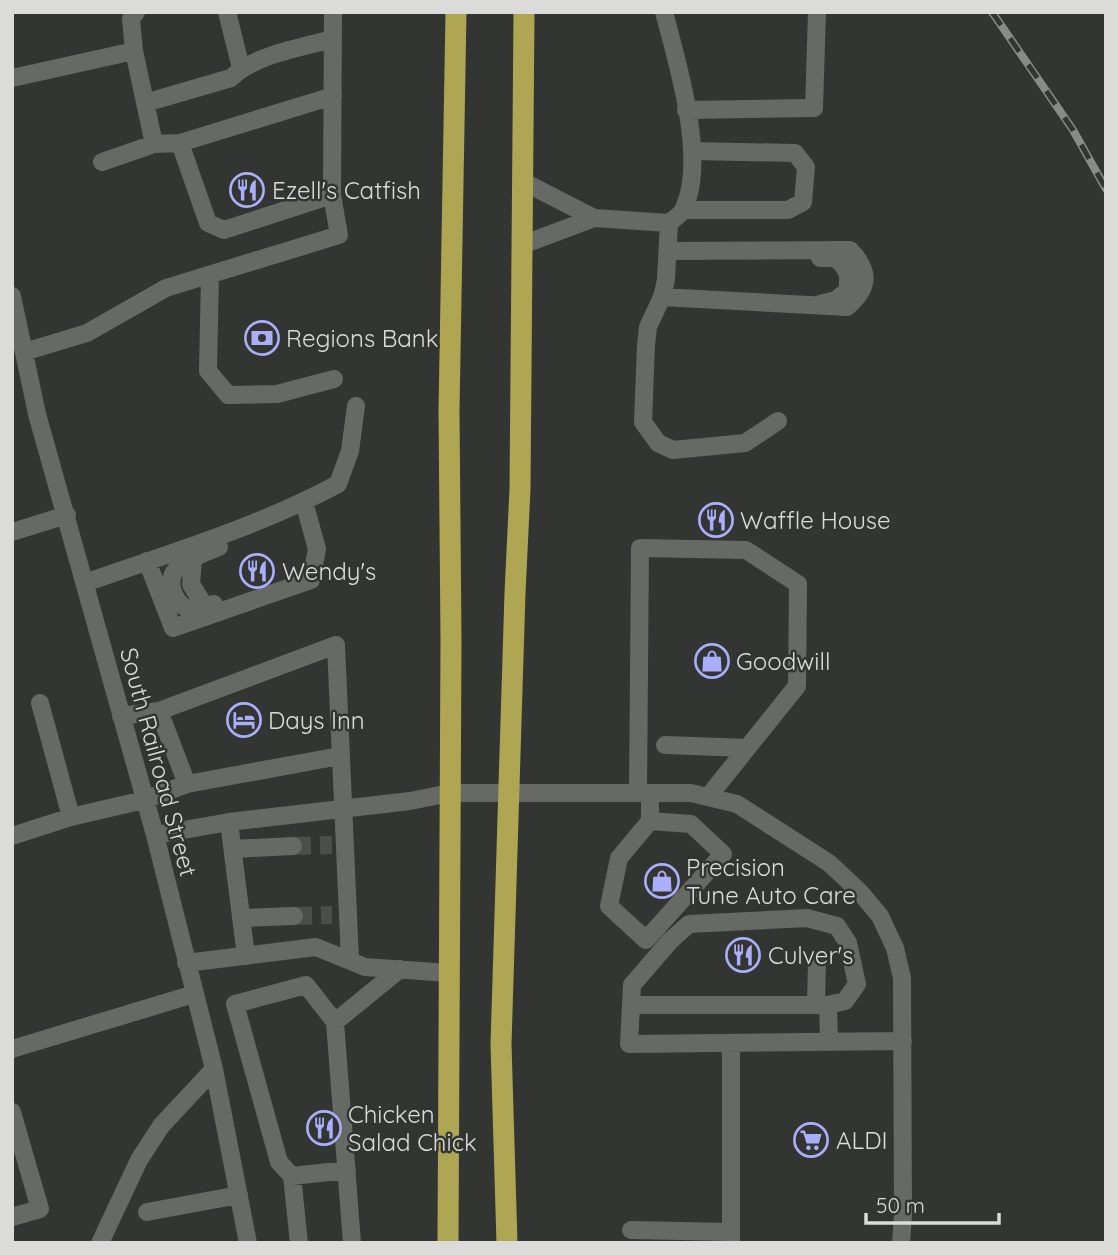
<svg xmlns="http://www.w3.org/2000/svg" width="1118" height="1255" font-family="Quicksand,sans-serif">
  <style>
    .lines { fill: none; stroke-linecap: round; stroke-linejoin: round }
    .minor-tunnel { stroke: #4b4e4a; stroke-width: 18; stroke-dasharray: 18 9; stroke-linecap: butt }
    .minor { stroke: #666964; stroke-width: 18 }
    .highway { stroke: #afa653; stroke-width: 21 }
    .rail-casing { stroke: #898b88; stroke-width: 8 }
    .rail { stroke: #323531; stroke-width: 5; stroke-dasharray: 16; stroke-linecap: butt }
    .labels { text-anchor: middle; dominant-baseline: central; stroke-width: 5; stroke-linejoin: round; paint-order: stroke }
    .poi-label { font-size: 24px; fill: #dbdcda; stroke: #323531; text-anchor: start }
    .street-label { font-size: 24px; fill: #dbdcda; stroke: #323531 }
  </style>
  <rect width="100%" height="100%" fill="#323531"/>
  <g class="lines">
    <path class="minor-tunnel" d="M293,846L332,845
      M294,916L332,915"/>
    <path class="minor" d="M227,12L241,68
      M12,78L134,51
      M145,103L231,78C254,55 302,47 333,39
      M686,110L814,108L817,12
      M180,143L208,223L224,230L332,195
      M154,144L180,143L333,96
      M102,162L154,144L134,51L131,19L136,12
      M522,181L594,218L669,223C674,219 682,214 684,208C707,159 677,62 664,12
      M684,210H788L803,202L806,167L795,153L692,151
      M669,223L666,280L662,297L648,327L646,345L643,422L658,443L673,450L745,443L778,421
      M522,245L594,218
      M210,275L208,371L228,395L277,394L334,379
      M12,296L37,414L155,835L214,1069L248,1243
      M662,297L847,307C869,288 871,272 850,250L669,251
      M820,304L836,300L847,291C850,276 848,268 835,258H820
      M24,352L87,333L166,288L339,235L332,195L333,12
      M12,532L67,515
      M193,558L191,584L205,607
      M147,561L173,628L311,580L317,549L304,502
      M85,583C170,553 258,527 338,484L350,451L356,406
      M214,604C205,607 197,611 187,608C175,604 166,582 175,571C186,559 205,553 219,547
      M159,711L187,784
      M121,716L159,711L336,645L350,960
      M665,745L747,748
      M638,793L640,548L746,550L798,584L797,686L708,797
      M650,793V821L619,858L609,906L646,940L723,854L691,824L650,821
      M71,817L144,800L187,784L340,756
      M229,822L246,956
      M155,835L229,822L410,801L450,793H691L737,804L829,863L860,892L880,916L895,948L902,978L903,1214L901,1243
      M12,836L71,817L40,703
      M233,849L293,846
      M241,918L294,916
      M186,963L316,947L365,967L449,973
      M631,1005L632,985L670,941L689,924L807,918L837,926L848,943L857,984L845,1001L828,1005
      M816,1005L817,960
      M335,1022L306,985L235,1004L279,1162L292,1176L347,1170
      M829,1041L828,1005H631L629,1044L903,1041
      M731,1043V1243
      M12,1049L194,994
      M12,1112L40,1209L12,1217
      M292,1176L299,1243
      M147,1212L239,1195
      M631,1230L731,1232
      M100,1243L139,1160L161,1126L214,1069
      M352,1243L335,1022L400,969"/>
    <path class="highway" d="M448,1243L451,640L449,411L456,12
      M507,1243L501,1044L515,593L520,489L524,12"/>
    <g class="rail-casing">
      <path id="rail" d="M992,12L1073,130L1106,189"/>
    </g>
    <use href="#rail" class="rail"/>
  </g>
  <defs>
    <g id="restaurant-ring" transform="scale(1.75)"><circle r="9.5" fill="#323531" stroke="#abaffb" stroke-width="1.5"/><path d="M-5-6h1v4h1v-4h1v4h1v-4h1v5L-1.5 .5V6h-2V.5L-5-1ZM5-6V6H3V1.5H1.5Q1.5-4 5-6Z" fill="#abaffb"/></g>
    <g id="bank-ring" transform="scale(1.75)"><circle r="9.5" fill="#323531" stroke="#abaffb" stroke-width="1.5"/><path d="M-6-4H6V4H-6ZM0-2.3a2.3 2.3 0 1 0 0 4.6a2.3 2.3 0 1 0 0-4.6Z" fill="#abaffb"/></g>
    <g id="shop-ring" transform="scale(1.75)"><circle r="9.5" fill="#323531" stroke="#abaffb" stroke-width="1.5"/><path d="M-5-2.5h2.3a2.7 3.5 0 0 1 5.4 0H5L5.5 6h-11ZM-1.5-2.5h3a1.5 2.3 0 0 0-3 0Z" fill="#abaffb"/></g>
    <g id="hotel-ring" transform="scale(1.75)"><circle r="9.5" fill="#323531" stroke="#abaffb" stroke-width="1.5"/><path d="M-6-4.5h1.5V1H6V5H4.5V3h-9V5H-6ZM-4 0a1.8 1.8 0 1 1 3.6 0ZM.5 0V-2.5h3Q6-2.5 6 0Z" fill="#abaffb"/></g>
    <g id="supermarket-ring" transform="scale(1.75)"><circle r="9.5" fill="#323531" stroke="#abaffb" stroke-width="1.5"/><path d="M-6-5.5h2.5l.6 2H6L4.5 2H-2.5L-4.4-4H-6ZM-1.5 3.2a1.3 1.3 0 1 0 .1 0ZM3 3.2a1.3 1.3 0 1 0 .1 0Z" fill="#abaffb"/></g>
  </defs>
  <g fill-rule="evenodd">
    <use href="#restaurant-ring" x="247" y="190"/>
    <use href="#bank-ring" x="262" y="338"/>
    <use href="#restaurant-ring" x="716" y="520"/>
    <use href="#restaurant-ring" x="257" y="571"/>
    <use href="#shop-ring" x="712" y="661"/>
    <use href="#hotel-ring" x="244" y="720"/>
    <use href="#shop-ring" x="662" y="881"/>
    <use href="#restaurant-ring" x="743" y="955"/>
    <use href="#restaurant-ring" x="324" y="1128"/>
    <use href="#supermarket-ring" x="811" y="1140"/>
  </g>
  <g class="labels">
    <g class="poi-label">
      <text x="272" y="190">Ezell's Catfish</text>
      <text x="286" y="338">Regions Bank</text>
      <text x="740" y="520">Waffle House</text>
      <text x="282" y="571">Wendy's</text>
      <text x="736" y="661">Goodwill</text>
      <text x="268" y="720">Days Inn</text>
      <text x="686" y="867">Precision<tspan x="686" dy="28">Tune Auto Care</tspan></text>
      <text x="768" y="955">Culver's</text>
      <text x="348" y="1114">Chicken<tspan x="348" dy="28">Salad Chick</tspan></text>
      <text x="836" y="1140">ALDI</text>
    </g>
    <g class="street-label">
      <text transform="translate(159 762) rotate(75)">South Railroad Street</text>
    </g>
  </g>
  <rect width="1118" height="1255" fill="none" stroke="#dbdcda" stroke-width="28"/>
  <path d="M866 1213v10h133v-10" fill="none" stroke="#dbdcda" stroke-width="3.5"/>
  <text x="876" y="1213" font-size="21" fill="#dbdcda" stroke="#323531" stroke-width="5" paint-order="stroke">50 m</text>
</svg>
